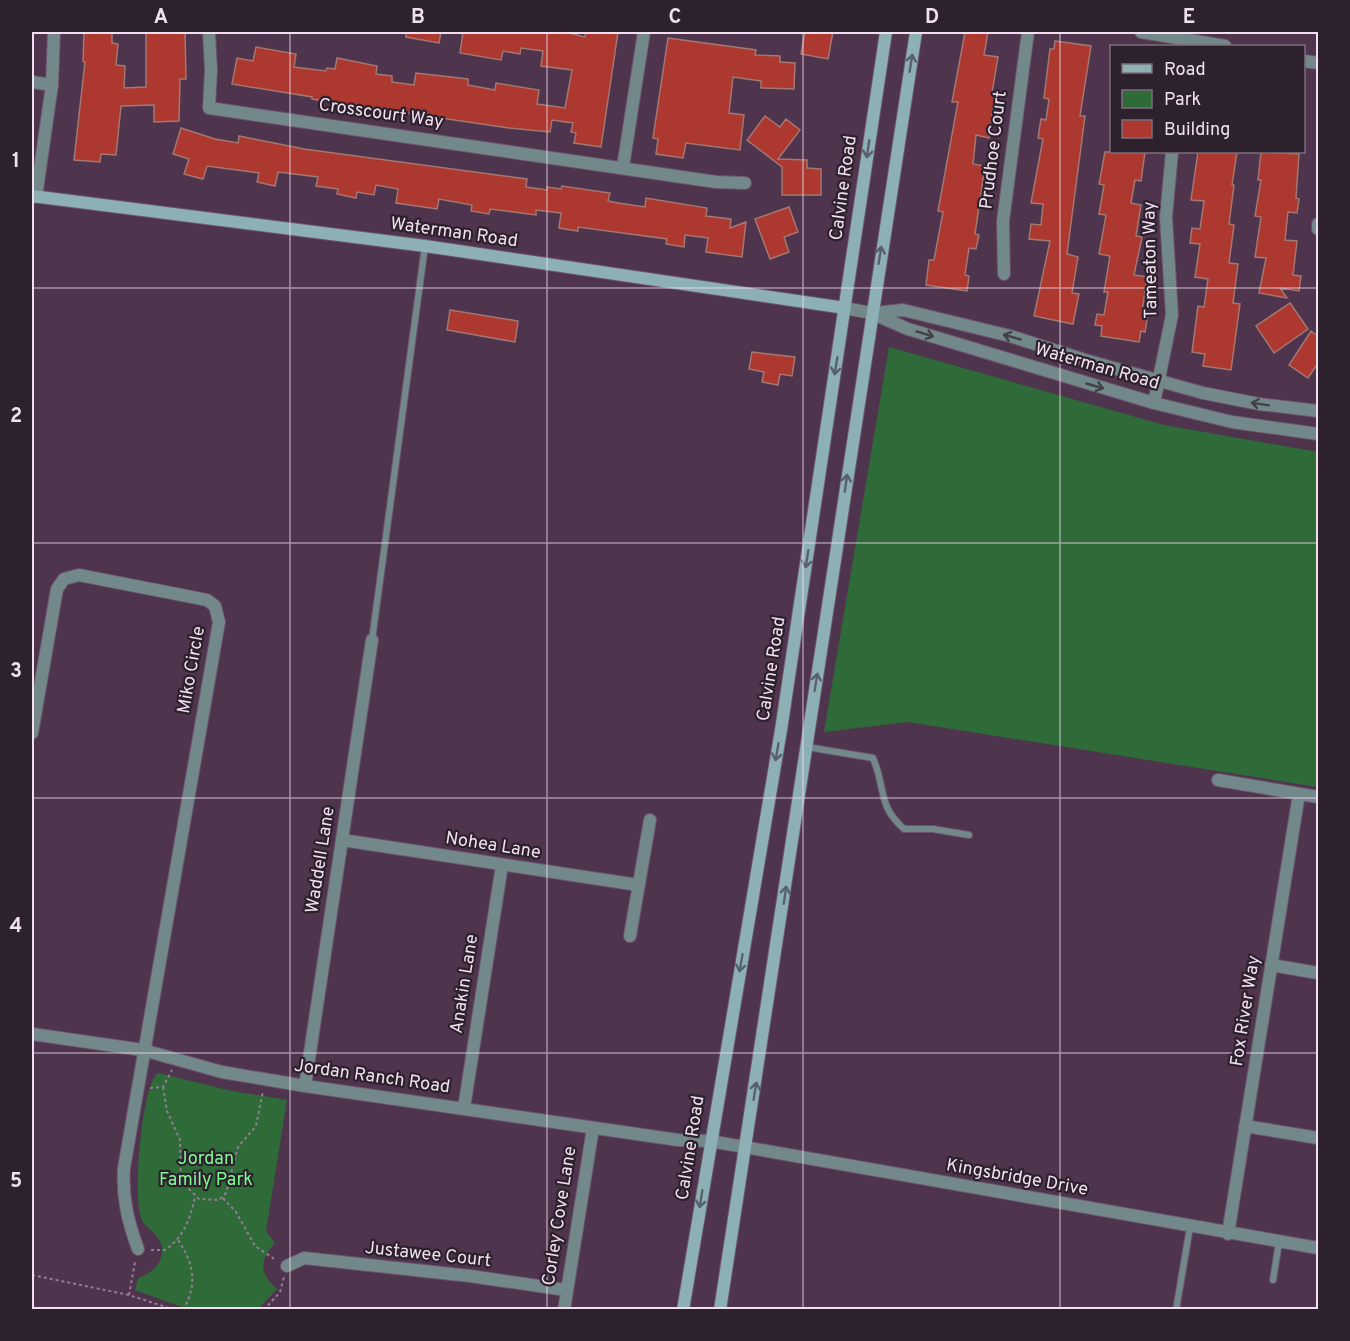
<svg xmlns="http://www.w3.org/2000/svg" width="1350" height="1341" font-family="Overpass,sans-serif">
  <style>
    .green { fill: #2f6a39 }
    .building { fill: #ac3830; stroke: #a47771; stroke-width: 1.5 }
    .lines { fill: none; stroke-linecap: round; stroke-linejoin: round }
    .service-casing { stroke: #6c536b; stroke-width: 8 }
    .minor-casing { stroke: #6c536b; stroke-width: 14 }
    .tertiary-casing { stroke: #6c536b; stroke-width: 14 }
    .secondary-casing { stroke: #6c536b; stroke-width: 14 }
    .path { stroke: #947d93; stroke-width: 2; stroke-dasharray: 3 3; stroke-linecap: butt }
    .service { stroke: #72888b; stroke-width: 6 }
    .minor { stroke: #72888b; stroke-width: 12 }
    .tertiary { stroke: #72888b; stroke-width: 12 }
    .secondary { stroke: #8db0b5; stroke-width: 12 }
    .oneway { stroke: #58616a }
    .oneway2 { stroke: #424049 }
    .grid { fill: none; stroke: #f2e0f1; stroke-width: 1.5; stroke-opacity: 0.55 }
    .labels { text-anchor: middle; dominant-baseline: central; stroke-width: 4.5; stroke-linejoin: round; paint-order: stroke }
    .street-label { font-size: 18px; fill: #f2e0f1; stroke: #2d212d }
    .park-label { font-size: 18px; fill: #7cfb91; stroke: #2d212d }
    .neatline { fill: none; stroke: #f2e0f1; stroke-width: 2 }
    .grid-label { font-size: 20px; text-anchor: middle; font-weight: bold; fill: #f2e0f1 }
  </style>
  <rect width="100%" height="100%" fill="#4f344e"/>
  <path class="green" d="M889,347L1164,425L1318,452V787L908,722L824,732Z
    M158,1073L232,1091L287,1100L266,1231L275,1243C259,1260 259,1274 277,1289L258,1309H187L135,1290L138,1278C152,1274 163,1263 162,1248C161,1234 145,1229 141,1218C133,1195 141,1087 158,1073Z"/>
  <path class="building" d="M84,32H112V43L118,44L116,65L125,66L124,88L146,87V32H185L186,79H180L179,121L154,122V105L121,106L116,155L101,154L100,162L74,160L85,62H83Z
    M406,32H441L439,43L406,37Z
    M463,32H565L585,37L586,32H618L601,147L574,143L576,133L571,132L573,123L552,120L550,132L509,128L324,101L312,99V97L232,84L237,58L253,61L256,47L296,54L294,67L326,71L327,68L335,69L337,58L377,66L376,74L392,76V82L414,85L416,73L468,79V85L495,90L496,83L539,90L537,104L565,108L572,70L541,66L543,51L521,48L520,54L503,51L501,60L460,53Z
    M805,32H833L828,59L801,54Z
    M965,32H988L984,55L998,57L992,93H995L989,138L976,135L973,164L985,166L975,234L979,235L976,249L969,248L965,275L969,276L967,291L926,285L929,260H934L943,212L938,211L958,102H952Z
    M668,38L756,50L755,55L780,56V62L795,63L794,89L761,88V81L733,77L729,113L744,115L740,150L686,143L683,158L656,154L658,139L653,138Z
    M1055,41L1091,46L1080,116H1085L1067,254L1078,257L1072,293L1079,294L1073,324L1034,316L1050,241L1029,239L1031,224L1041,225L1043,204L1031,203L1043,139L1038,138L1041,119L1046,120L1049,99L1044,98L1050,49H1054Z
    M765,116L780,127L786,119L800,130L778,159L807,160V168L821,169V195H782V167L747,140Z
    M181,128L215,139L238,143L239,136L304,149L527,179L526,187L547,190V187L561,189L562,186L610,193L608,201L618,203L645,207L646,198L707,208L706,216L731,219L730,228L746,222L742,257L706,252L708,238L685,235L684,247L666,244L667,239L578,227V231L559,228L561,213L536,210V215L490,209L489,214L471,211L472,205L439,199L437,209L396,203L398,189L376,185L374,195L357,192L356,198L337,194L338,189L316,186L318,177L278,172L275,186L257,182L259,173L207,166L203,179L184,174L189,159L173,154Z
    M1105,152H1145L1141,181L1135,180L1131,203L1141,205L1136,236L1142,237L1134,275L1147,277L1142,312L1148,313L1145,332L1141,331L1139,342L1101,336L1102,326L1095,325L1097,314L1104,315L1108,292H1104L1110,256L1099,254L1106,215L1099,214L1104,185L1099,184Z
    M1198,152H1237L1232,185H1234L1229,224L1234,225L1229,263L1238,264L1233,303L1240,304L1231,370L1203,366L1205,354L1192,352L1198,306L1204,307L1208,279L1195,277L1200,244L1190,243L1192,228L1200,229L1204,201L1191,200Z
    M1261,152L1299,154L1296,198L1299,199L1297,213L1288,212L1285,240L1297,241L1293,275L1301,276L1299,291L1280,288L1287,298L1259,293L1266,258L1255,257L1261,217L1255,216L1261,180H1258Z
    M789,207L798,232L784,237L789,252L770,259L755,219Z
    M1290,303L1308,329L1274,353L1256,326Z
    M450,310L518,321L515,342L447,330Z
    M1311,331L1318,336V363L1308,378L1289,365Z
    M752,352L795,357L792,376L780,374L778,385L762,382L764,372L749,369Z"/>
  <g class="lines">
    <g class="service-casing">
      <path id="service" d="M372,640L425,246
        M807,747L873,758C886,788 877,805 904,829H933L969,835
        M1273,1280L1279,1242
        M1176,1310L1190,1227"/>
    </g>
    <g class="minor-casing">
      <path id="minor" d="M209,32L211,70L209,108L716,182L745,183
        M1141,32L1225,46
        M1304,61L1318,63
        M32,82L52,85
        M623,167L644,32
        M1318,224V229
        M1004,274L1003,221L1028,32
        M1154,403L1172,315L1166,217L1172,152
        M32,733L57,589L64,579L79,575L207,600L215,606L219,622L124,1168C122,1197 128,1222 138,1249
        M1218,780L1318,797
        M342,840L638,885
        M630,936L650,820
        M1271,965L1318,973
        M32,1034L143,1050L222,1072L305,1086L678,1140L710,1141L1318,1248
        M305,1086L372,640
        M464,1108L502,865
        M1245,1126L1318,1138
        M1228,1234L1299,794
        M287,1266L304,1258L470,1276L566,1290
        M564,1310L593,1128"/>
    </g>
    <g class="tertiary-casing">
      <path id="tertiary" d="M36,197L52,85L54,32
        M845,308L871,313L908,329L1154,403L1232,422L1318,434
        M874,313L903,310L1010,336L1085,360L1203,393L1259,404L1318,411"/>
    </g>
    <g class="secondary-casing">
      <path id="secondary" d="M32,196L425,246L845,308
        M683,1310L781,730L886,32
        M720,1310L916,32"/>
    </g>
    <path class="path" d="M163,1087L167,1111L180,1140L181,1181L199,1199L219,1200L226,1193L238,1147L256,1126L263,1091
      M150,1088L163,1087L172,1070
      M223,1198L236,1212L255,1246L276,1260
      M178,1240C194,1264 198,1284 183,1310
      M151,1250H165C184,1237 190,1219 195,1197
      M32,1275L129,1295L175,1310
      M129,1295L135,1262
      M264,1310L280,1292L284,1277"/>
    <use href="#service" class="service"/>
    <use href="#minor" class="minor"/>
    <use href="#tertiary" class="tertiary"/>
    <use href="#secondary" class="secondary"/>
  </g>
  <defs><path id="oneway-shaft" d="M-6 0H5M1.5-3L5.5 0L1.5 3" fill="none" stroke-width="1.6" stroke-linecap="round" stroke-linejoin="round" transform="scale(1.5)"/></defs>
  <g class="oneway">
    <use href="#oneway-shaft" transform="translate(911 63) rotate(-81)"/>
    <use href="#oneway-shaft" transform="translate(868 149) rotate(98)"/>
    <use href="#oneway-shaft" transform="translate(880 255) rotate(-81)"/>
    <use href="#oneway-shaft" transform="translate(836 366) rotate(99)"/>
    <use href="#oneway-shaft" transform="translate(846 483) rotate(-82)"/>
    <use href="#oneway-shaft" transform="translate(807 559) rotate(99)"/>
    <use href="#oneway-shaft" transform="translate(816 682) rotate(-81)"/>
    <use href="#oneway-shaft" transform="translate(777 752) rotate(100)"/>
    <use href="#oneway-shaft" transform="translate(785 895) rotate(-82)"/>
    <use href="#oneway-shaft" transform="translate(741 963) rotate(100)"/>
    <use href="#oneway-shaft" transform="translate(755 1091) rotate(-81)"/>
    <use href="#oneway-shaft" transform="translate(701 1199) rotate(99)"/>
  </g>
  <g class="oneway2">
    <use href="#oneway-shaft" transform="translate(925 334) rotate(17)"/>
    <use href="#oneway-shaft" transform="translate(1012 337) rotate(-164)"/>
    <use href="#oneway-shaft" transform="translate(1095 386) rotate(16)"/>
    <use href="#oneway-shaft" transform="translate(1260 404) rotate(-171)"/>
  </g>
  <path class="grid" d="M290,32V1310M547,32V1310M803,32V1310M1060,32V1310M32,288H1318M32,543H1318M32,798H1318M32,1053H1318"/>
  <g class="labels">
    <g class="street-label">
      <text transform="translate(381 114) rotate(8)">Crosscourt Way</text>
      <text transform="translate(994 150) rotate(-83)">Prudhoe Court</text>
      <text transform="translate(844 188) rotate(-82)">Calvine Road</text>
      <text transform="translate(454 233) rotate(8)">Waterman Road</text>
      <text transform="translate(1151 260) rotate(-91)">Tameaton Way</text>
      <text transform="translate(1097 367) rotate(16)">Waterman Road</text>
      <text transform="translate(772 669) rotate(-81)">Calvine Road</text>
      <text transform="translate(192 670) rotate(-80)">Miko Circle</text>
      <text transform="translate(493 846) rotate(9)">Nohea Lane</text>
      <text transform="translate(321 860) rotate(-81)">Waddell Lane</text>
      <text transform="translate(465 984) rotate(-81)">Anakin Lane</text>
      <text transform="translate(1246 1011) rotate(-81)">Fox River Way</text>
      <text transform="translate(372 1077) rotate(8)">Jordan Ranch Road</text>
      <text transform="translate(691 1148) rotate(-81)">Calvine Road</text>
      <text transform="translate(1017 1178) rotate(10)">Kingsbridge Drive</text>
      <text transform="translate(560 1216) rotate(-81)">Corley Cove Lane</text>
      <text transform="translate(428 1255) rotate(6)">Justawee Court</text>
    </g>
    <g class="park-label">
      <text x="206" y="1159">Jordan<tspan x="206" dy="21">Family Park</tspan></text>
    </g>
  </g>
  <rect width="1350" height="1341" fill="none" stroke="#2d212d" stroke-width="66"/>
  <rect x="1110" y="45" width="195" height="108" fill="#2d212d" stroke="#7c6d7b" stroke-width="1.5"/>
  <rect x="1122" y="64" width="30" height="9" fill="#8db0b5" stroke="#7c6d7b" stroke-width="1.5"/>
  <text x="1164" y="75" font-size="18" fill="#f2e0f1">Road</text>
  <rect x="1122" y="90" width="30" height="18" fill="#2f6a39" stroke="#7c6d7b" stroke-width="1.5"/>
  <text x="1164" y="105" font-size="18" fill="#f2e0f1">Park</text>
  <rect x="1122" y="120" width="30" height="18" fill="#ac3830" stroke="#7c6d7b" stroke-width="1.5"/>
  <text x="1164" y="135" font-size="18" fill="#f2e0f1">Building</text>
  <rect x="33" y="33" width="1284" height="1275" class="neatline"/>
  <g class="grid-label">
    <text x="161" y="23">A</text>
    <text x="418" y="23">B</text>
    <text x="675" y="23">C</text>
    <text x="932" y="23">D</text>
    <text x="1189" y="23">E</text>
    <text x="16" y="167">1</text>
    <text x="16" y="422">2</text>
    <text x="16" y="677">3</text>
    <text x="16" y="932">4</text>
    <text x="16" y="1187">5</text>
  </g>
</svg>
